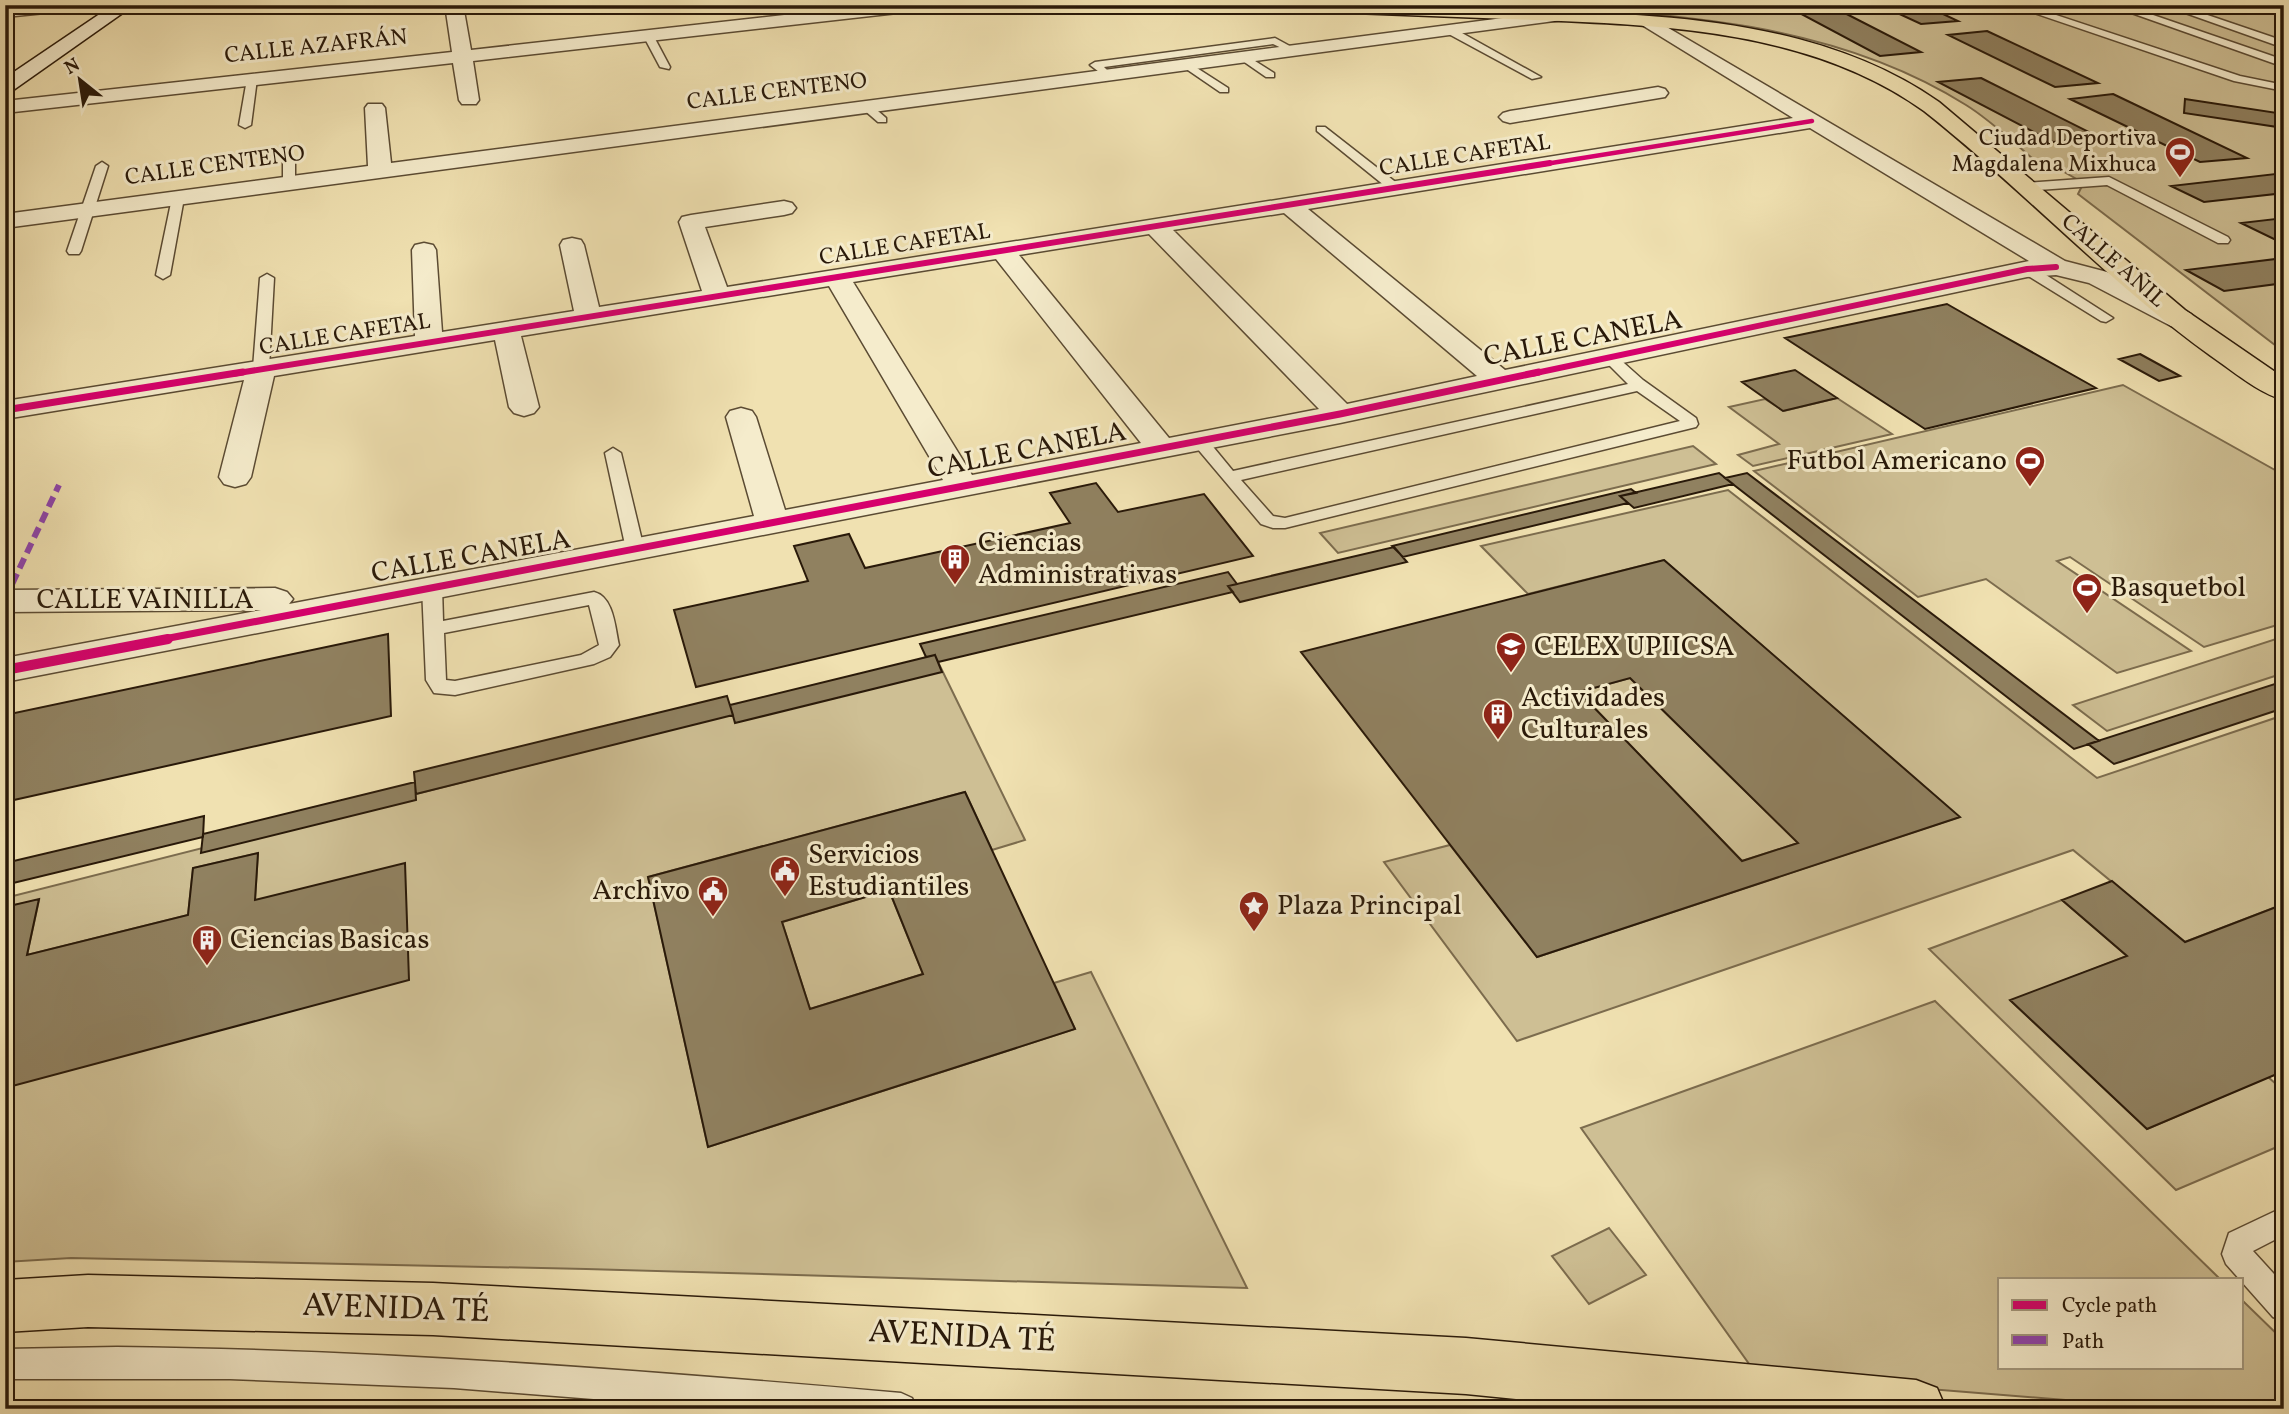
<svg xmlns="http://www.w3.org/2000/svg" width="2289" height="1414" font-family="Vollkorn,serif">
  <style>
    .green { fill: #cebf94; stroke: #7c6c4e; stroke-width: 2 }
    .building { fill: #908160; stroke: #291909; stroke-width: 2; fill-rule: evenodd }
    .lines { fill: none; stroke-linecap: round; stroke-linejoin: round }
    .lane-casing { stroke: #5b4b33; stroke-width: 3 }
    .street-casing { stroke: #5b4b33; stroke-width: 3 }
    .secondary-casing { stroke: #291909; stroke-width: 3 }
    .primary-casing { stroke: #291909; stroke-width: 3 }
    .lane { fill: #f5eccc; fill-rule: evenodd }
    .street { fill: #f5eccc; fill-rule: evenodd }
    .secondary { fill: #f5eccc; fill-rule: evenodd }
    .primary { fill: #f0e1b1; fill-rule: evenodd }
    .quiet { stroke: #8e44ad; stroke-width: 6; stroke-dasharray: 11 6; stroke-linecap: butt }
    .cycleway-far3-casing { stroke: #f5eccc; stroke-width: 7 }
    .cycleway-far2-casing { stroke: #f5eccc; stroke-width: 9 }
    .cycleway-far1-casing { stroke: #f5eccc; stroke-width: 10 }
    .cycleway-casing { stroke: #f5eccc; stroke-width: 14 }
    .cycleway-far3 { stroke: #d6006c; stroke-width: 4.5 }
    .cycleway-far2 { stroke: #d6006c; stroke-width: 6 }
    .cycleway-far1 { stroke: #d6006c; stroke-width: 7 }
    .cycleway { stroke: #d6006c; stroke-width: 10 }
    .labels { text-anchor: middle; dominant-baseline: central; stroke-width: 6; stroke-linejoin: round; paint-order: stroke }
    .far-street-label { font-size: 23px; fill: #291909; stroke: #f5eccc }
    .far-poi-label { font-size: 23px; fill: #291909; stroke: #f5eccc; text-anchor: end }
    .street-label { font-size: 28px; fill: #291909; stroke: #f5eccc }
    .poi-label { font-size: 28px; fill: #291909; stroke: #f5eccc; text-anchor: start }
    .near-street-label { font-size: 33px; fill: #291909; stroke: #f5eccc }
  </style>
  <rect width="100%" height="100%" fill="#f0e1b1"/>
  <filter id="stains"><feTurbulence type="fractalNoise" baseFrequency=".00286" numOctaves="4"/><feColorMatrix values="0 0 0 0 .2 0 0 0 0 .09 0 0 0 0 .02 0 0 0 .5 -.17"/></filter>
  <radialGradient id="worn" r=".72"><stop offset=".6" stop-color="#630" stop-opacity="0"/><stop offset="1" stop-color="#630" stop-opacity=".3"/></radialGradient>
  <path class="green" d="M1503,5H2284V352L2078,194L2082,186L2087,185L2050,164L2040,165C2016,145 1992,121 1966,105C1828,18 1660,13 1503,5Z
    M2123,385L2275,470L2284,468V623L2204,647L2070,557L2057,561L2191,651L2117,673L1986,579L1918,597L1754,471Z
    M1837,398L1892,434L1753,466L1738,455L1779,444L1729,407L1765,399L1784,411Z
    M1693,446L1716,464L1338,553L1320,533Z
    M1728,490L2097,778L2284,715V904L2185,942L2073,850L1517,1041L1384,862L1450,845L1537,957L1959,817L1664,560L1528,594L1481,546Z
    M2282,637L2284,673L2107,731L2073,705Z
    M938,662L1025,840L992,850L965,792L648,877L708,1147L1075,1029L1054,983L1091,972L1247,1288L586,1269L71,1258L5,1262V1088L255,900L258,853L193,868L188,915L27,955L39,900L5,907V898Z
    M1630,678L1798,843L1742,861L1579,692Z
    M889,890L923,974L810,1009L782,922Z
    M2062,900L2127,956L2011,1001L2147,1129L2268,1077L2284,1091V1144L2176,1190L1929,949Z
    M1935,1001L2220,1279H2000V1367H2242V1300L2284,1341V1409H2175L1757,1375L1581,1128Z
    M1609,1228L1646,1275L1589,1304L1552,1256Z"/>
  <path class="building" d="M1829,5L1921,52L1880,56L1790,8Z
    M1880,5H1924L1958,21L1921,24Z
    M1987,31L2098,83L2055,87L1948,35Z
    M1981,78L2099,137L2053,142L1938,82Z
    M2113,94L2247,158L2200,162L2070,99Z
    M2185,99L2284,114V128L2184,113Z
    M2284,173V193L2204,202L2171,186Z
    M2284,218V241H2278L2241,223Z
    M2284,258V283L2224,291L2186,270Z
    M1947,304L1989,328L2096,388L1925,429L1785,338Z
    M2140,354L2180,376L2159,381L2119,359Z
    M1795,370L1837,398L1783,411L1742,382Z
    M1719,473L1733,484L1634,508L1620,496Z
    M1747,473L2099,741L2074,749L1725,478Z
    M1096,483L1118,512L1204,494L1253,556L696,687L674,610L808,581L794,546L849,534L865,568L1070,523L1050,493Z
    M1631,489L1636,493L1620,496L1628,503L1403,557L1392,546Z
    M1394,547L1407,562L1240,602L1228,586Z
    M1664,560L1960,817L1537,957L1301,652ZM1630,678L1798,843L1742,861L1579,692Z
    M1228,572L1237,584L1228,586L1233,592L938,662L935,655L926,657L920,644Z
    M388,634L391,716L5,802V715Z
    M935,655L942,672L735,723L730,705Z
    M2284,681V708L2114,764L2088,744Z
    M727,696L733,715L416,794L414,772Z
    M415,782L416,800L201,853L203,834Z
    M965,792L1075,1029L708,1147L648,877ZM889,890L923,974L810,1009L782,922Z
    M204,816L203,837L5,885V863Z
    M258,853L255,900L405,863L409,980L5,1088V907L39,899L27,955L188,915L193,868Z
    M2112,881L2185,942L2284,904V1071L2147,1129L2010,1000L2127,956L2062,900Z"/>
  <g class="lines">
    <g class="lane-casing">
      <path id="lane" d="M1523,5L1571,8L1582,17L1577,20L1568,14Z
        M2011,5H2026L2240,76L2284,85V91L2234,81Z
        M2109,5H2124L2284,60V67Z
        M2163,5H2178L2284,41V48Z
        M1445,28H1453L1541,77L1532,79L1445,32Z
        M648,32L653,35L670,67L669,69L660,67L643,35Z
        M1275,38L1297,50L1292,53L1273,44L1104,67L1112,75L1107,78L1090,65L1095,62Z
        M1244,54L1274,73V77H1266L1240,59L1239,57Z
        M1186,61L1228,88V92H1220L1182,66L1181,64Z
        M252,76L257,79L251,125L245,128L239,125L247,79Z
        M863,105H871L886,118V122H878L863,109Z
        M1317,127H1325L1398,184V190H1390L1317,131Z
        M289,157L295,161V183L289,187L283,183V161Z
        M102,162L108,166L81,251L79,254H69L67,251L96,166Z
        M2109,177L2228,237L2230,240L2228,243H2218L2107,185L2026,191L2020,187L2026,183Z
        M178,194L184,198L170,275L163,279L156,275L172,198Z
        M2027,265L2032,266L2113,318L2106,322L2101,321L2022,272V266Z
        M267,274L274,278L269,368L261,373L253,368L260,278Z
        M1610,353L1615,355L1643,380L1696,418L1698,424L1696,427L1285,528H1273L1261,524L1191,441L1193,437H1205L1233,471L1628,384L1602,358ZM1637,391L1680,421L1285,518L1273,516L1241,480Z
        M613,448L621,453L644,549L635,555L626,549L605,453Z
        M432,581L442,587L443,621L594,592C614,597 615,628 619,645L610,657L594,664L455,695L434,693L426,680L422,587ZM589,605L599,645L581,655L455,681L446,680L444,633Z
        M2284,1207V1235L2253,1251L2284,1285V1321L2273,1317L2226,1264L2222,1254L2229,1233Z
        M117,1347C380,1350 640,1370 901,1393L912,1398L917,1409H720L454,1388L230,1379H5V1349Z"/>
    </g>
    <g class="street-casing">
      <path id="street" d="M19,5H84L75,10L5,17V7Z
        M445,5H463L471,50L873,5H933L924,10L473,61L479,100L476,104H462L459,100L453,63L5,113V101L452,52Z
        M1556,11L1562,12L1565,16L1562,20L5,228V214L368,166L365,108L368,104H382L385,108L391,163Z
        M1648,16L2065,261L2107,272L2191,314L2195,320L2191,326L2181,328L2171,326L2089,283L2056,275L2027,277L1340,423L5,682V658L261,610L5,612V590L275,588L287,592L293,599L289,604L754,516L726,417L730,411L741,408L752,411L756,417L785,510L943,480L829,286L521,336L539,407L534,413L524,416L514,413L509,407L495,340L274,376L251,477L246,484L235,487L224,484L219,477L244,380L5,419V401L415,336L412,250L415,245L424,243L433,245L436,250L442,332L574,311L560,245L563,240L572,238L581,240L584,245L599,307L702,291L679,222L682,217L691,215L784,201L792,203L796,208L792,213L784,215L705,227L727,287L1793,118L1642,25L1639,21L1642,17ZM1810,128L2029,261L1505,370L1308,209ZM1284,213L1477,376L1347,404L1173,230ZM1149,234L1319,409L1169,438L1019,255ZM996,259L1141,443L972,475L853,282Z
        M1658,87L1665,89L1668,93L1665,97L1510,123L1503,121L1499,117L1503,113L1510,111Z"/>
    </g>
    <g class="secondary-casing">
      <path id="secondary" d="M113,5H134L12,91L5,93V78Z"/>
    </g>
    <g class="primary-casing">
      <path id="primary" d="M1266,5C1355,5 1443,6 1531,10C1669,15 1822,20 1939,102L2185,310L2284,378V400C2258,393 2233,371 2211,356C2109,283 2023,189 1924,111C1805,26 1650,25 1509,19C1431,16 1353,13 1275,10Z
        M88,1275L433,1283L1466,1338L1916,1380L1937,1388L1946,1409H1615L1466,1394L433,1335L88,1327L5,1332V1280Z"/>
    </g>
    <use href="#lane" class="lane"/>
    <use href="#street" class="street"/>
    <use href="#secondary" class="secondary"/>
    <use href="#primary" class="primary"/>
    <path class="quiet" d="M5,599L59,485"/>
    <g class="cycleway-far3-casing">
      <path id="cycleway-far3" d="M1539,165L1812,121"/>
    </g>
    <g class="cycleway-far2-casing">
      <path id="cycleway-far2" d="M232,374L1550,163
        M1531,374L2027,269L2056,267"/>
    </g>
    <g class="cycleway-far1-casing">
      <path id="cycleway-far1" d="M5,410L243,372
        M159,640L1340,414L1539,372"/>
    </g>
    <g class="cycleway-casing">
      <path id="cycleway" d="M5,670L168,639"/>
    </g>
    <use href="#cycleway-far3" class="cycleway-far3"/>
    <use href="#cycleway-far2" class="cycleway-far2"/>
    <use href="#cycleway-far1" class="cycleway-far1"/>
    <use href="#cycleway" class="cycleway"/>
  </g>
  <defs>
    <g id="stadium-pin" transform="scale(1.575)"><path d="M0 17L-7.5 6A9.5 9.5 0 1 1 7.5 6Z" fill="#8f2418" stroke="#f5eccc"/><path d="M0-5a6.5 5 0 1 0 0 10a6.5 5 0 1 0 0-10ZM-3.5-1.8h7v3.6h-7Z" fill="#fff"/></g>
    <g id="building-pin" transform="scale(1.575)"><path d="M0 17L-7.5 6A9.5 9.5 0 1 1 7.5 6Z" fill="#8f2418" stroke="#f5eccc"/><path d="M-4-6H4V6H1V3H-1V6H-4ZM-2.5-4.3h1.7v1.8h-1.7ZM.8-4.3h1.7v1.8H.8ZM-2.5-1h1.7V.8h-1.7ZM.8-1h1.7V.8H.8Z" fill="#fff"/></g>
    <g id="university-pin" transform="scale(1.575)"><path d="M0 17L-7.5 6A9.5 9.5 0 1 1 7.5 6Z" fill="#8f2418" stroke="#f5eccc"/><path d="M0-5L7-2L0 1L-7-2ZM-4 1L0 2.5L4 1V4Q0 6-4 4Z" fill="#fff"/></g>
    <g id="civic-pin" transform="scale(1.575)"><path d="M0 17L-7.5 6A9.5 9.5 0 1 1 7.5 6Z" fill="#8f2418" stroke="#f5eccc"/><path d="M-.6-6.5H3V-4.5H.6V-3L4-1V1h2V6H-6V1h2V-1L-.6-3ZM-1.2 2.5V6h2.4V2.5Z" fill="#fff"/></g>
    <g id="sight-pin" transform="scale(1.575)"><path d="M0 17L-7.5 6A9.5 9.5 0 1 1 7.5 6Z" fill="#8f2418" stroke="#f5eccc"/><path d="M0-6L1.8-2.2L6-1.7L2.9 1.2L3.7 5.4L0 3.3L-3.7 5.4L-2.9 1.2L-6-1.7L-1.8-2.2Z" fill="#fff"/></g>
  </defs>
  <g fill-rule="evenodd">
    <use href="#stadium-pin" x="2180" y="152"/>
    <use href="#stadium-pin" x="2030" y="461"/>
    <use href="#building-pin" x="955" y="559"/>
    <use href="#stadium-pin" x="2087" y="588"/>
    <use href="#university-pin" x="1511" y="647"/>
    <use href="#building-pin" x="1498" y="714"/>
    <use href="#civic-pin" x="785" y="871"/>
    <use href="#civic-pin" x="713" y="891"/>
    <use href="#sight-pin" x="1254" y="906"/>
    <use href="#building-pin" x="207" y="940"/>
  </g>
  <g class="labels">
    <g class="far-street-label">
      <text transform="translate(316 47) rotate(-6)">CALLE AZAFRÁN</text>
      <text transform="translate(777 92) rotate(-7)">CALLE CENTENO</text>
      <text transform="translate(1465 156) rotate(-9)">CALLE CAFETAL</text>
      <text transform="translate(215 166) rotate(-8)">CALLE CENTENO</text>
      <text transform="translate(905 245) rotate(-9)">CALLE CAFETAL</text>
      <text transform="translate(2113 261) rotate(41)">CALLE AÑIL</text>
      <text transform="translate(345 335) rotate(-9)">CALLE CAFETAL</text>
    </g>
    <g class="far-poi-label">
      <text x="2157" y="139">Ciudad Deportiva<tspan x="2157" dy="26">Magdalena Mixhuca</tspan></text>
    </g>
    <g class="street-label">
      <text transform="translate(1583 339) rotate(-11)">CALLE CANELA</text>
      <text transform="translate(1027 451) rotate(-11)">CALLE CANELA</text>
      <text transform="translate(471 557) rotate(-10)">CALLE CANELA</text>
      <text x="145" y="600">CALLE VAINILLA</text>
    </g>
    <g class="poi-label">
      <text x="2007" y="461" text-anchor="end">Futbol Americano</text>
      <text x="978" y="543">Ciencias<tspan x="978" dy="32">Administrativas</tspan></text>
      <text x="2110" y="588">Basquetbol</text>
      <text x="1534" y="647">CELEX UPIICSA</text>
      <text x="1521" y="698">Actividades<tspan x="1521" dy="32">Culturales</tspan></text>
      <text x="808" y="855">Servicios<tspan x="808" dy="32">Estudiantiles</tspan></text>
      <text x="690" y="891" text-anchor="end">Archivo</text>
      <text x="1277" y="906">Plaza Principal</text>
      <text x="230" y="940">Ciencias Basicas</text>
    </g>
    <g class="near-street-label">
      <text transform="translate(396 1310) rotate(2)">AVENIDA TÉ</text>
      <text transform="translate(962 1338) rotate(3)">AVENIDA TÉ</text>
    </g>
  </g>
  <rect width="2289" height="1414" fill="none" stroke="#f0e1b1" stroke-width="28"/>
  <rect x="7" y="7" width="2275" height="1400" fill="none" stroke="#291909" stroke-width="3.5"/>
  <rect x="14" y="14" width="2261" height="1386" fill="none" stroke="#291909" stroke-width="2"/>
  <rect x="1998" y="1278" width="245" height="91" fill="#f5eccc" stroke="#a3987e" stroke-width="2"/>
  <rect x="2012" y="1300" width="35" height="10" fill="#d6006c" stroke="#a3987e" stroke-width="2"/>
  <text x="2062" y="1312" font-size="21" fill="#291909">Cycle path</text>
  <rect x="2012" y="1335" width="35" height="10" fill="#8e44ad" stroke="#a3987e" stroke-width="2"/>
  <text x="2062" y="1348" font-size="21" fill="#291909">Path</text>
  <g transform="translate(80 80) rotate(330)" stroke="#f5eccc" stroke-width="5" paint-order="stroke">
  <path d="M0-5L12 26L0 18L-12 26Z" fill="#291909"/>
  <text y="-10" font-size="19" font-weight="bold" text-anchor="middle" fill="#291909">N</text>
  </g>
  <rect width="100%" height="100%" filter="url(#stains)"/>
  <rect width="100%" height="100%" fill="url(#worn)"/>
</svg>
